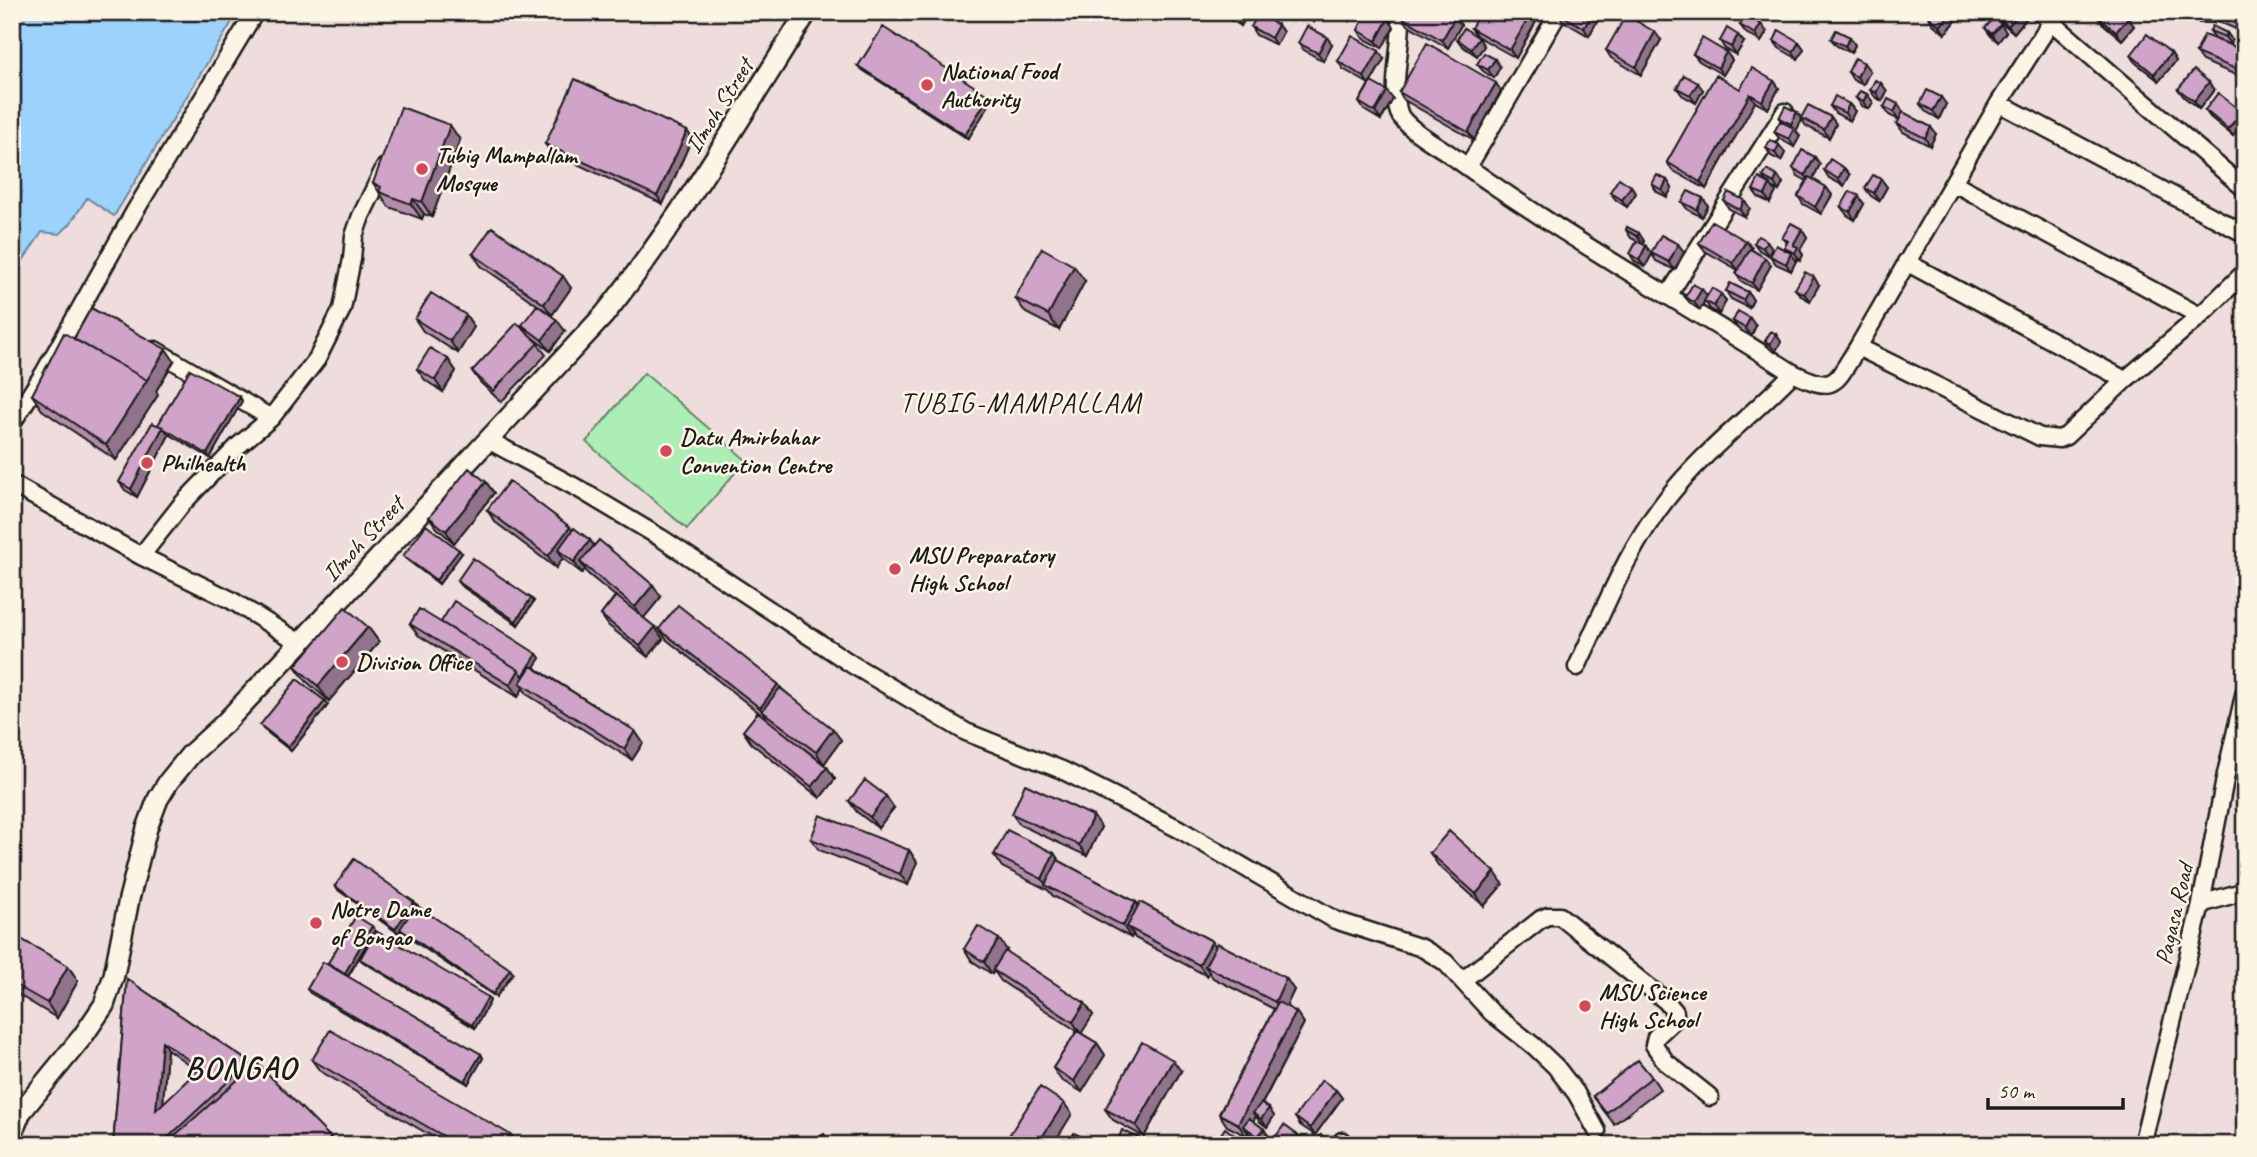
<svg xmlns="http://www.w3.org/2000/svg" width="2257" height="1157" font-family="Caveat,sans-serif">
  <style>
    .green { fill: #adedb6; stroke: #648469; stroke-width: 2 }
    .water { fill: #9cd2fb; stroke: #6989a2; stroke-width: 2 }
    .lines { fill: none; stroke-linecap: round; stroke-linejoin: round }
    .minor-casing { stroke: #1c1c1c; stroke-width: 21 }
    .tertiary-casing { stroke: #1c1c1c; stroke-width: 24 }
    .secondary-casing { stroke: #1c1c1c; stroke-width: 28 }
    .minor { stroke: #fcf5e5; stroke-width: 16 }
    .tertiary { stroke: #fcf5e5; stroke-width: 19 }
    .secondary { stroke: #fcf5e5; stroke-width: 23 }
    .wall { fill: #b28dac; stroke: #1c1c1c; stroke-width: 2; fill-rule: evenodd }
    .shaded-wall { fill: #91738c; stroke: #1c1c1c; stroke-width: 2 }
    .building { fill: #cfa4c8; stroke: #1c1c1c; stroke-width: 2; fill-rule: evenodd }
    .poi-dot { fill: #d1495b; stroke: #fcf5e5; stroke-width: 2.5 }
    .labels { text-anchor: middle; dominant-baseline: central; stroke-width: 5; stroke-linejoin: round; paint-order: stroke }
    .poi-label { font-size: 24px; font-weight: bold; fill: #1c1c1c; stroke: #fcf5e5; text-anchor: start }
    .street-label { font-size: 24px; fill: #1c1c1c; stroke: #fcf5e5 }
    .quarter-label { font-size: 28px; letter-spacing: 2px; fill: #1c1c1c; stroke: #fcf5e5 }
    .district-label { font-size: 32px; font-weight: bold; letter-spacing: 2px; fill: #1c1c1c; stroke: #fcf5e5 }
  </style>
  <rect width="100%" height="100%" fill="#eedddc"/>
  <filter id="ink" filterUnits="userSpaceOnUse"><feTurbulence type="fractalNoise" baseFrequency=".0143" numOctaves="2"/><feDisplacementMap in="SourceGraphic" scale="14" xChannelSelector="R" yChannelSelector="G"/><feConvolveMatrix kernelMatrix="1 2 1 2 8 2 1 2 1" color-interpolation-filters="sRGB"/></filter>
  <g filter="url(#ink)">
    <path class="green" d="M644,373L746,460L687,529L586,442Z"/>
    <path class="water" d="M12,12H238L114,216L87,198L70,224L60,234L42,232L12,277Z"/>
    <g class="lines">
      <g class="minor-casing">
        <path id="minor" d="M1401,12C1403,41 1390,87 1399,113C1404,127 1435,144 1448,153C1558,233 1678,300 1793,373C1837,394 1834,384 1858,347L1999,103L2051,22
          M2040,12L2245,189
          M1999,103L2245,234
          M1468,167L1559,12
          M1954,183L2200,316
          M1906,262L2125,380
          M1669,294L1785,112
          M1858,347L2040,437L2059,439L2066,436L2125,380L2200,316L2245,272
          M155,350L271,418
          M12,423L44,373L135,211L255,12
          M488,440L579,489L661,538L853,665L966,732L1062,770L1179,829L1335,920L1422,948L1445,962L1492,1013L1534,1046L1556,1067L1576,1093L1597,1131
          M12,484L141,556L231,600L300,643
          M141,556L182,504L238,446L271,418L317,359L342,309L352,259L354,236L361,216L385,167
          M1577,667C1604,610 1628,547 1668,497C1704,451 1753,415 1793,373
          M2201,904L2245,891
          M1463,980L1541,919L1548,916H1560L1666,1001L1675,1012V1019L1656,1037L1654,1045L1666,1062L1710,1097
          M1342,1141L1345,1145
          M2142,1145L2201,904L2226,774L2245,691"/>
      </g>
      <g class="tertiary-casing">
        <path id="tertiary" d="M12,1123L83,1036L104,1005L114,975L129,899L147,828L158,799L169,781L191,754L225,723L300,643L604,315C680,220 742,115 807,12"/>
      </g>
      <g class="secondary-casing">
        <path id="secondary" d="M12,1128L17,1116"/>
      </g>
      <use href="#minor" class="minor"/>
      <use href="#tertiary" class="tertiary"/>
      <use href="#secondary" class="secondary"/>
    </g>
    <path class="wall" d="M1220,12H1249L1241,26L1222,15Z
      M1302,12H1319L1314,22L1305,17Z
      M1335,12H1353L1349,21L1338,16Z
      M1367,12H1381L1380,14L1394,27L1382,48L1363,38L1358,30Z
      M1558,12H1602L1589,36L1563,21L1558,13Z
      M1931,12H1959L1961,15L1945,34L1933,24L1928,16Z
      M1992,12L2031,13L2014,33L1995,17Z
      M2097,12H2122L2128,18L2134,26L2122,40L2102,23L2097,16L2099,14Z
      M2194,12H2244L2243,32L2219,22L2215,16L2214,23H2199L2194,15Z
      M1455,17L1461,25L1448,48L1408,25L1403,18Z
      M1538,18L1516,58L1477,36L1471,28Z
      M1278,25L1283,32L1276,45L1256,35L1251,27Z
      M1740,25L1767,32L1761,42L1746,33Z
      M1985,28L2006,32L1998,42L1991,36Z
      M2210,31L2227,33L2232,40L2231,45L2215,39Z
      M1850,37L1855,45L1851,53L1837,46L1831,39Z
      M1457,39L1484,46L1477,56L1462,46Z
      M1661,40L1641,75L1611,58L1606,50Z
      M1720,41L1744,42L1736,55L1725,49Z
      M1774,41L1799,42L1804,49L1798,59L1779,48Z
      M1298,43L1332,44L1323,61L1304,50Z
      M2243,50L2241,77L2202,61L2196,53Z
      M1726,52L1732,60L1723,75L1699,61L1693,54Z
      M2171,53L2176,61L2159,81L2136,63L2131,55Z
      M1384,59L1371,82L1393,99L1381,120L1364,110L1359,102L1369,84L1343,69L1338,61Z
      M1495,59L1500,67L1494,78L1483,71L1477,64Z
      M858,66L992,100L968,139L861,69Z
      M1870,71L1863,85L1853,80L1848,72Z
      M1774,81L1779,88L1768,109L1755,102L1706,189L1672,170L1667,162L1740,89Z
      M1881,83L1887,91L1882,101L1875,97L1870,90Z
      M1677,88L1703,90L1696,103L1682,95Z
      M2178,89L2214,90L2199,109L2184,97Z
      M1501,91L1474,140L1404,100L1399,92Z
      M1856,98L1873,102L1869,109L1862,106Z
      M1849,104L1855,111L1850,121L1835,113L1830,106Z
      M1920,104H1946L1939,119L1925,111Z
      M1884,107L1903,112L1899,120L1889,115Z
      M2205,110L2245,116L2233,136L2210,117Z
      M1831,117L1836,124L1829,138L1806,126L1802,120L1796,131L1800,136L1794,147L1780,139L1774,132L1782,122L1779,118Z
      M1897,124L1936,134L1930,146L1903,132Z
      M687,131L692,138L663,204L551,152L545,144Z
      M460,140L432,217L424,214L422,219L389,207L373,183Z
      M1779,145L1785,153L1781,161L1771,156L1766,148Z
      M1820,164L1813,179L1826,187L1832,195L1821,214L1803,204L1798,196L1807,181L1798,176L1793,168Z
      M1844,168L1850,175L1844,186L1829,178L1824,170Z
      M1763,177L1783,183L1779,191L1772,187L1776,192L1770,203L1758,197L1753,190L1766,182Z
      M1881,179L1887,187L1879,201L1871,196L1865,188Z
      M1667,180L1672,188L1667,197L1657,192L1652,184Z
      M1631,186L1636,193L1627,207L1616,200L1610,192Z
      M1724,201L1750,208L1745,217L1729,209Z
      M1682,202L1708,206L1702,217L1688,210Z
      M1864,204L1855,220L1847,215L1841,207Z
      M1627,227L1644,241L1643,244L1651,253L1678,244L1684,252L1675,270L1656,261L1652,254L1645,267L1635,262L1630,254L1637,241L1631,238L1626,230Z
      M1802,229L1807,237L1800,250L1803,255L1800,261L1794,258L1796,261L1791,271L1776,264L1770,256L1787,251L1784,248L1787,243L1782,238Z
      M1746,241L1752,248L1751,249L1765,258L1771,265L1757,290L1741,281L1736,274L1738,270L1705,251L1699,243Z
      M1767,241L1772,248L1768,255L1759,250L1754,243Z
      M473,254L571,288L552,315L481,266Z
      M1085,281L1059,330L1026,313L1015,298Z
      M1819,285L1810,301L1801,296L1795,289Z
      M1726,291L1748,292L1753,300L1749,308L1731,299Z
      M1721,294L1726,301L1719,314L1710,309L1705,301L1700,310L1691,304L1685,297L1707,296Z
      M466,315L474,327L458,353L423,331L415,319Z
      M1733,321L1756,326L1751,336L1738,329Z
      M522,325L565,331L550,351L534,339L546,355L501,402L480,382L472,371L528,333Z
      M1776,334L1781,342L1775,352L1770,349L1765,341Z
      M448,359L456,371L443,392L425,380L417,369Z
      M174,361L156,391L158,395L116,460L42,410L32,395Z
      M240,397L242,401L210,458L167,433L169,435L137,497L125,490L119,482L158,425Z
      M486,482L494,493L454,543L437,528L429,517Z
      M487,510L572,530L590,540L594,546L653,585L661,597L643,618L663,639L648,657L609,626L601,615L615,596L588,574L585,569L582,573L566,561L563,558L556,568L495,522Z
      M462,553L439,584L406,559L403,556Z
      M457,581L534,601L518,625L460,585Z
      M441,622L537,654L540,658L534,667L635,731L643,743L632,760L528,695L523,688L518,697L418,635L410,624Z
      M368,627L379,642L329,701L306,681L295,666Z
      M659,629L778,684L782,689L841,740L824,764L794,741L827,767L835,779L820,798L751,743L743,731L758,712L667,640Z
      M325,701L328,705L291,751L263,729L260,725Z
      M849,801L894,808L878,828L857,812Z
      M1012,814L1093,816L1101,827L1087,856L1020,825Z
      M811,839L909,850L917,862L908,885L819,850Z
      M1054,853L1059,861L1136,902L1139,905L1212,941L1215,946L1294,990L1286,1006L1296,1012L1304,1023L1262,1104L1274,1116L1267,1127L1259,1121L1256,1116L1253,1121L1264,1129L1269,1137L1264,1144L1248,1132L1246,1136L1227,1126L1219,1114L1274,1009L1213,978L1209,972L1207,976L1135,938L1133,934L1131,938L1053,896L1048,890L1002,867L994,855Z
      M1430,853L1503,884L1484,906L1438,865Z
      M335,886L414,902L416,905L513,973L496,997L402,933L400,930L398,933L338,890Z
      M375,930L348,977L481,1054L483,1058L468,1084L310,993L307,989L331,967L328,963Z
      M12,934L68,966L78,981L57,1018L12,991Z
      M964,949L1007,950L1006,952L1093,1015L1081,1033L1097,1043L1105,1055L1082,1092L1061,1080L1053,1068L1077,1031L1001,981L994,971L992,974L972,961Z
      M360,959L488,997L490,1001L475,1028L363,962Z
      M127,979L249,1062L253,1067L331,1138L335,1145H113ZM167,1049L198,1071L163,1104Z
      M312,1060L511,1135L518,1145H447L320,1071Z
      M1181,1071L1144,1137L1113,1120L1105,1109Z
      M1652,1077L1660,1089L1614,1124L1593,1096Z
      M1336,1090L1342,1098L1315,1135L1300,1125L1295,1117Z"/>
    <path class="shaded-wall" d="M1239,12H1249L1241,26L1236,18Z
      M1309,12H1319L1314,22L1308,14Z
      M1344,12H1353L1349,21L1343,13Z
      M1532,12H1534L1538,18L1516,58L1510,50Z
      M1593,12H1602L1589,36L1584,28Z
      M1952,12H1959L1961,15L1945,34L1940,26Z
      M2020,12L2031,13L2014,33L2008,26Z
      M2209,12H2213L2214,15L2213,14L2215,16L2214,23L2209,16Z
      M2242,12L2245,14V27L2243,32L2238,24Z
      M1455,17L1461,25L1448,48L1442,40Z
      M2128,18L2134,26L2122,40L2116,32Z
      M1388,19L1394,27L1382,48L1376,41Z
      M1761,24L1767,32L1761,42L1755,34Z
      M2001,24L2006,32L1998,42L1992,34Z
      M1278,25L1283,32L1276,45L1271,38Z
      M1655,32L1661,40L1641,75L1636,67Z
      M2227,33L2232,40L2231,45L2225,37Z
      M1738,35L1744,42L1736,55L1731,47Z
      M1327,37L1332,44L1323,61L1318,53Z
      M1850,37L1855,45L1851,53L1845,46Z
      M1479,38L1484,46L1477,56L1471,49Z
      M1799,42L1804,49L1798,59L1793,52Z
      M2243,50L2245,53V68L2241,77L2236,69Z
      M1379,51L1384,59L1369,85L1364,77Z
      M1726,52L1732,60L1723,75L1718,68Z
      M2171,53L2176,61L2159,81L2154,74Z
      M1495,59L1500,67L1494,78L1488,70Z
      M1864,63L1870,71L1863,85L1857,77Z
      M1774,81L1779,88L1768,109L1762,101Z
      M2209,82L2214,90L2199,109L2194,101Z
      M1496,83L1501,91L1474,140L1468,132Z
      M1698,83L1703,90L1696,103L1690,95Z
      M1881,83L1887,91L1882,101L1876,93Z
      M1387,91L1393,99L1381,120L1375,112Z
      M1750,94L1755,102L1706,189L1700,182Z
      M1867,94L1873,102L1869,109L1863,102Z
      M989,96L992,100L968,139L965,135Z
      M1941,97L1946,104L1939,119L1933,111Z
      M1849,104L1855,111L1850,121L1845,113Z
      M1898,104L1903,112L1899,120L1894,112Z
      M1797,112L1802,119L1796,131L1800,136L1794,147L1789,139L1794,129L1791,124Z
      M2242,112L2245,116V122L2233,136L2228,129Z
      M1831,117L1836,124L1829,138L1824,130Z
      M450,125L460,140L432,217L422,202Z
      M1931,127L1936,134L1930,146L1925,138Z
      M687,131L692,138L663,204L657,196Z
      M1779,145L1785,153L1781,161L1775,153Z
      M1815,157L1820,164L1811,183L1805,175Z
      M1844,168L1850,175L1844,186L1838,179Z
      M1777,176L1783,183L1779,191L1774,183Z
      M1881,179L1887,187L1879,201L1874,193Z
      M1667,180L1672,188L1667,197L1662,190Z
      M1770,184L1776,192L1770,203L1765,195Z
      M1631,186L1636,193L1627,207L1622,200Z
      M1826,187L1832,195L1821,214L1815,207Z
      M1859,196L1864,204L1855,220L1850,212Z
      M1703,198L1708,206L1702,217L1697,210Z
      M413,199L424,214L422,219L411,204Z
      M1744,200L1750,208L1745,217L1740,210Z
      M1802,229L1807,237L1800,250L1803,255L1800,261L1795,253L1793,245Z
      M1639,233L1644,241L1643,244L1637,236Z
      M1746,241L1752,248L1739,271L1733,263Z
      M1767,241L1772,248L1768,255L1763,248Z
      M1678,244L1684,252L1675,270L1669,262Z
      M1646,246L1652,254L1645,267L1639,260Z
      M1791,253L1796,261L1791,271L1786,264Z
      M1765,258L1771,265L1757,290L1752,283Z
      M1074,266L1085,281L1059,330L1048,315Z
      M563,276L571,288L552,315L544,304Z
      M1814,277L1819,285L1810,301L1804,294Z
      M1702,289L1707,296L1700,310L1694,302Z
      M1748,292L1753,300L1749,308L1743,300Z
      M1721,294L1726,301L1719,314L1714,306Z
      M466,315L474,327L458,353L450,341Z
      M1750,318L1756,326L1751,336L1745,328Z
      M557,320L565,331L550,351L542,340Z
      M1776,334L1781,342L1775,352L1770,344Z
      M166,349L174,361L156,391L158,395L116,460L106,445Z
      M448,359L456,371L443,392L435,380Z
      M240,397L242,401L210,458L207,454Z
      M163,427L169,435L137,497L131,489Z
      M486,482L494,493L454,543L446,531Z
      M570,527L578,538L558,550L563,558L556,568L548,556Z
      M590,540L598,552L580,562L585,569L582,573L574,562Z
      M459,550L462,553L439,584L436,580Z
      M653,585L661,597L643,619L635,607Z
      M531,598L534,601L518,625L516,621Z
      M368,627L379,642L329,701L318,686Z
      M655,627L663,639L648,657L640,646Z
      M537,654L540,658L526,679L520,683L523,688L518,697L510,685L519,670Z
      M778,684L786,696L762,711L768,720L760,708Z
      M325,701L328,705L291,751L288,747Z
      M833,729L841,740L824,764L816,752Z
      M635,731L643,743L632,760L624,749Z
      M827,767L835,779L820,798L812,787Z
      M886,796L894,808L878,828L870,817Z
      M1093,816L1101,827L1087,856L1079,845Z
      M909,850L917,862L908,885L900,874Z
      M1054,853L1062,865L1046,885L1042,879Z
      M1495,872L1503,884L1484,906L1476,894Z
      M414,902L417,906L398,933L395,929Z
      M1136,902L1144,913L1127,927L1133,934L1131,938L1123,926Z
      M372,926L375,930L347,977L345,973Z
      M999,939L1007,950L992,974L984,962Z
      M1212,941L1220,952L1205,966L1209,972L1207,976L1199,965Z
      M68,966L78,981L57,1018L47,1003Z
      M510,969L513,973L496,997L493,994Z
      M1286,978L1294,990L1283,1013L1275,1002Z
      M488,997L490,1001L475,1028L472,1025Z
      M1085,1003L1093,1015L1081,1034L1073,1022Z
      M1296,1012L1304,1023L1256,1115L1253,1113L1256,1116L1249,1130L1243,1126L1248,1132L1246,1136L1238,1124Z
      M162,1041L167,1049L162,1118L156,1110Z
      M1097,1043L1105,1055L1082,1092L1074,1081Z
      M481,1054L483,1058L468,1084L465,1081Z
      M1173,1060L1181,1071L1144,1137L1136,1126Z
      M1336,1090L1342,1098L1315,1135L1310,1128Z
      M1064,1103L1072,1114L1053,1145H1037Z
      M1269,1108L1274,1116L1267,1127L1261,1119Z
      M1264,1129L1269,1137L1264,1144L1258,1136Z
      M511,1135L518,1145H505Z
      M1303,1139L1307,1145H1298Z"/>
    <path class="building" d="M1225,12H1239L1236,18Z
      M1367,12H1376L1388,19L1376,41L1358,30Z
      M1406,12H1447L1455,17L1442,40L1403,18Z
      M1480,12H1532L1510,50L1471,28Z
      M1558,12H1593L1584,28L1558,13Z
      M1931,12H1952L1940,26L1928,16Z
      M1993,12H2020L2008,26Z
      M2100,12H2122L2128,18L2116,32L2097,16Z
      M2194,12H2209V16L2194,15Z
      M2214,12H2242L2238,24L2213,14Z
      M1258,14L1278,25L1271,38L1251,27Z
      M1626,15L1655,32L1636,67L1606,50Z
      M1746,16L1761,24L1755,34L1740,25Z
      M1994,18L2001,24L1992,34L1985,28Z
      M1307,26L1327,37L1318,53L1298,43Z
      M2212,26L2227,33L2225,37L2210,31Z
      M883,27L989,96L965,135L858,66Z
      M1464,28L1479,38L1471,49L1457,39Z
      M1727,28L1738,35L1731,47L1720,41Z
      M1779,30L1799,42L1793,52L1774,41Z
      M1836,30L1850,37L1845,46L1831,39Z
      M2147,34L2171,53L2154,74L2131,55Z
      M2204,35L2243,50L2236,69L2196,53Z
      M1352,36L1379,51L1364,77L1338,61Z
      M1702,38L1726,52L1718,68L1693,54Z
      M1427,43L1496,83L1468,132L1399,92Z
      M1484,53L1495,59L1488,70L1477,64Z
      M1855,58L1864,63L1857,77L1848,72Z
      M1752,68L1774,81L1762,101L1750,94L1700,182L1667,162L1716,75L1740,89Z
      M2194,70L2209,82L2194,101L2178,89Z
      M1684,75L1698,83L1690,95L1677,88Z
      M575,79L687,131L657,196L545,144Z
      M1875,80L1881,83L1876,93L1870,90Z
      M1371,82L1387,91L1375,112L1359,102Z
      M1927,90L1941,97L1933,111L1920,104Z
      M1860,91L1867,94L1863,102L1856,98Z
      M2218,93L2242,112L2228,129L2205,110Z
      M1835,96L1849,104L1845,113L1830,106Z
      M1888,99L1898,104L1894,112L1884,107Z
      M1808,105L1831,117L1824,130L1801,118Z
      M1785,106L1797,112L1791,124L1779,118Z
      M401,107L450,125L422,202L413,199L411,204L379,192L381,187L373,183Z
      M1903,112L1931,127L1925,138L1897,124Z
      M1780,121L1794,128L1789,139L1774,132Z
      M1770,140L1779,145L1775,153L1766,148Z
      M1802,150L1815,157L1805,175L1793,168Z
      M1830,159L1844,168L1838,179L1824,170Z
      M1767,170L1777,176L1774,183L1763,177Z
      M1657,175L1667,180L1662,190L1652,184Z
      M1873,175L1881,179L1874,193L1865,188Z
      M1809,177L1826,187L1815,207L1798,196Z
      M1619,178L1631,186L1622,200L1610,192Z
      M1759,178L1770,184L1765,195L1753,190Z
      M1688,191L1703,198L1697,210L1682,202Z
      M1850,191L1859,196L1850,212L1841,207Z
      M1728,192L1744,200L1740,210L1724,201Z
      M1712,221L1746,241L1733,263L1699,243Z
      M1791,223L1802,229L1793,245L1798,247L1795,253L1784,248L1788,241L1782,238Z
      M492,227L563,276L544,304L473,254Z
      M1627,227L1639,233L1637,236L1626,230Z
      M1661,235L1678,244L1669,262L1651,253Z
      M1758,236L1767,241L1763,248L1754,243Z
      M1637,241L1646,246L1639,260L1630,254Z
      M1776,245L1791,253L1786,264L1770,256Z
      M1042,248L1074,266L1048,315L1015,298Z
      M1750,249L1765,258L1752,283L1736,274Z
      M1805,272L1814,277L1804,294L1795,289Z
      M1730,283L1748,292L1743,300L1726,291Z
      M1693,284L1702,289L1694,302L1685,297Z
      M1712,288L1721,294L1714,306L1704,301Z
      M431,293L466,315L450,341L415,319Z
      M537,305L557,320L542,340L522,325Z
      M91,308L166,349L147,380L74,339Z
      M1738,311L1750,318L1745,328L1733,321Z
      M517,323L538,343L493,391L472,371Z
      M1771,331L1776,334L1770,344L1765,341Z
      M64,333L147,380L106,445L32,395Z
      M430,348L448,359L435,380L417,369Z
      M190,369L240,397L207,454L158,425Z
      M152,423L163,427L131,489L119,482Z
      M469,468L486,482L446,531L429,517Z
      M509,481L570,527L548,556L487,510Z
      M426,525L459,550L436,580L403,556Z
      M574,528L590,540L574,562L558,550Z
      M599,540L653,585L635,607L580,562Z
      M473,558L531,598L516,621L457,581Z
      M616,596L655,627L640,646L601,615Z
      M454,601L537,654L523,676L519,670L441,622Z
      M678,605L778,684L760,708L659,629Z
      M345,607L368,627L318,686L295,666Z
      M419,609L519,670L510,685L410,624Z
      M531,666L635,731L624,749L520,683Z
      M297,679L325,701L288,747L260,725Z
      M780,688L833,729L816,752L762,711Z
      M758,712L827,767L812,787L743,731Z
      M865,780L886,796L870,817L849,801Z
      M1025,784L1093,816L1079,845L1012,814Z
      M820,815L909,850L900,874L811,839Z
      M1007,830L1054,853L1042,879L994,855Z
      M1449,831L1495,872L1476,894L1430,853Z
      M354,859L414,902L395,929L335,886Z
      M1058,860L1136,902L1123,926L1045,885Z
      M1140,902L1212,941L1199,965L1127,927Z
      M416,905L510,969L493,994L400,929Z
      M356,916L372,926L345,973L328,963Z
      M978,926L999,939L984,962L964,949Z
      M376,931L488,997L472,1025L360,959Z
      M12,934L68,966L47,1003L12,983Z
      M1217,943L1286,978L1275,1002L1205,966Z
      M1005,951L1085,1003L1073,1022L993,970Z
      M323,962L481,1054L465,1081L307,989Z
      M127,979L249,1062L160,1145H113ZM162,1041L200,1068L156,1110Z
      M1278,1002L1296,1012L1238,1124L1219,1114Z
      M330,1030L511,1135L505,1145H459L312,1060Z
      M1077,1031L1097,1043L1074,1081L1053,1068Z
      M1142,1042L1173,1060L1136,1126L1105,1109Z
      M1638,1060L1652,1077L1606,1113L1593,1096Z
      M257,1063L331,1138L323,1145H164Z
      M1322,1080L1336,1090L1310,1128L1295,1117Z
      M1040,1087L1064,1103L1037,1145H1003Z
      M1261,1103L1269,1108L1261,1119L1253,1113Z
      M1249,1118L1264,1129L1258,1136L1243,1126Z
      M1284,1125L1303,1139L1298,1145H1270Z
      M1225,1128L1248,1145H1214Z
      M1122,1130L1153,1145H1116Z
      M1074,1133L1096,1144L1095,1145H1068Z
      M824,1134L832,1145H809Z
      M1321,1135L1335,1145H1314Z"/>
  </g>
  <g class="poi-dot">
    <circle cx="927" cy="85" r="7"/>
    <circle cx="422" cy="169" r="7"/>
    <circle cx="666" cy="451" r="7"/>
    <circle cx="147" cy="463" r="7"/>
    <circle cx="895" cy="569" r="7"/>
    <circle cx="342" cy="662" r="7"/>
    <circle cx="316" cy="923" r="7"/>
    <circle cx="1585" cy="1006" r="7"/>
  </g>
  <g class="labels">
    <g class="poi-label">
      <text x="941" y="71">National Food<tspan x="941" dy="28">Authority</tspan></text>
      <text x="436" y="155">Tubig Mampallam<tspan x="436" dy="28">Mosque</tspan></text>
      <text x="680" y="437">Datu Amirbahar<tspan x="680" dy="28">Convention Centre</tspan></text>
      <text x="161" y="463">Philhealth</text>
      <text x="909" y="555">MSU Preparatory<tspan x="909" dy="28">High School</tspan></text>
      <text x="356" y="662">Division Office</text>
      <text x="330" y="909">Notre Dame<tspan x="330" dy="28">of Bongao</tspan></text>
      <text x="1599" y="992">MSU Science<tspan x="1599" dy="28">High School</tspan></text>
    </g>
    <g class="street-label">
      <text transform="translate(719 106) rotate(-58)">Ilmoh Street</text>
      <text transform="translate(363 539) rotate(-47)">Ilmoh Street</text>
      <text transform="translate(2174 914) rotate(-77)">Pagasa Road</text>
    </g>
    <g class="quarter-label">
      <text x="1021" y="402">TUBIG-MAMPALLAM</text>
    </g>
    <g class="district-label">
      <text x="241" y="1067">BONGAO</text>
    </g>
  </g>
  <rect width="2257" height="1157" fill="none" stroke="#fcf5e5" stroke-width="42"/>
  <rect x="21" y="21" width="2215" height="1115" fill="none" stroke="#1c1c1c" stroke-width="2.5" filter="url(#ink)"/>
  <path d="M1988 1098v10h135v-10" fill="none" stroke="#1c1c1c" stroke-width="3.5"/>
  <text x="1998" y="1098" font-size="21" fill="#1c1c1c" stroke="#fcf5e5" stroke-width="5" paint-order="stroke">50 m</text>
</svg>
